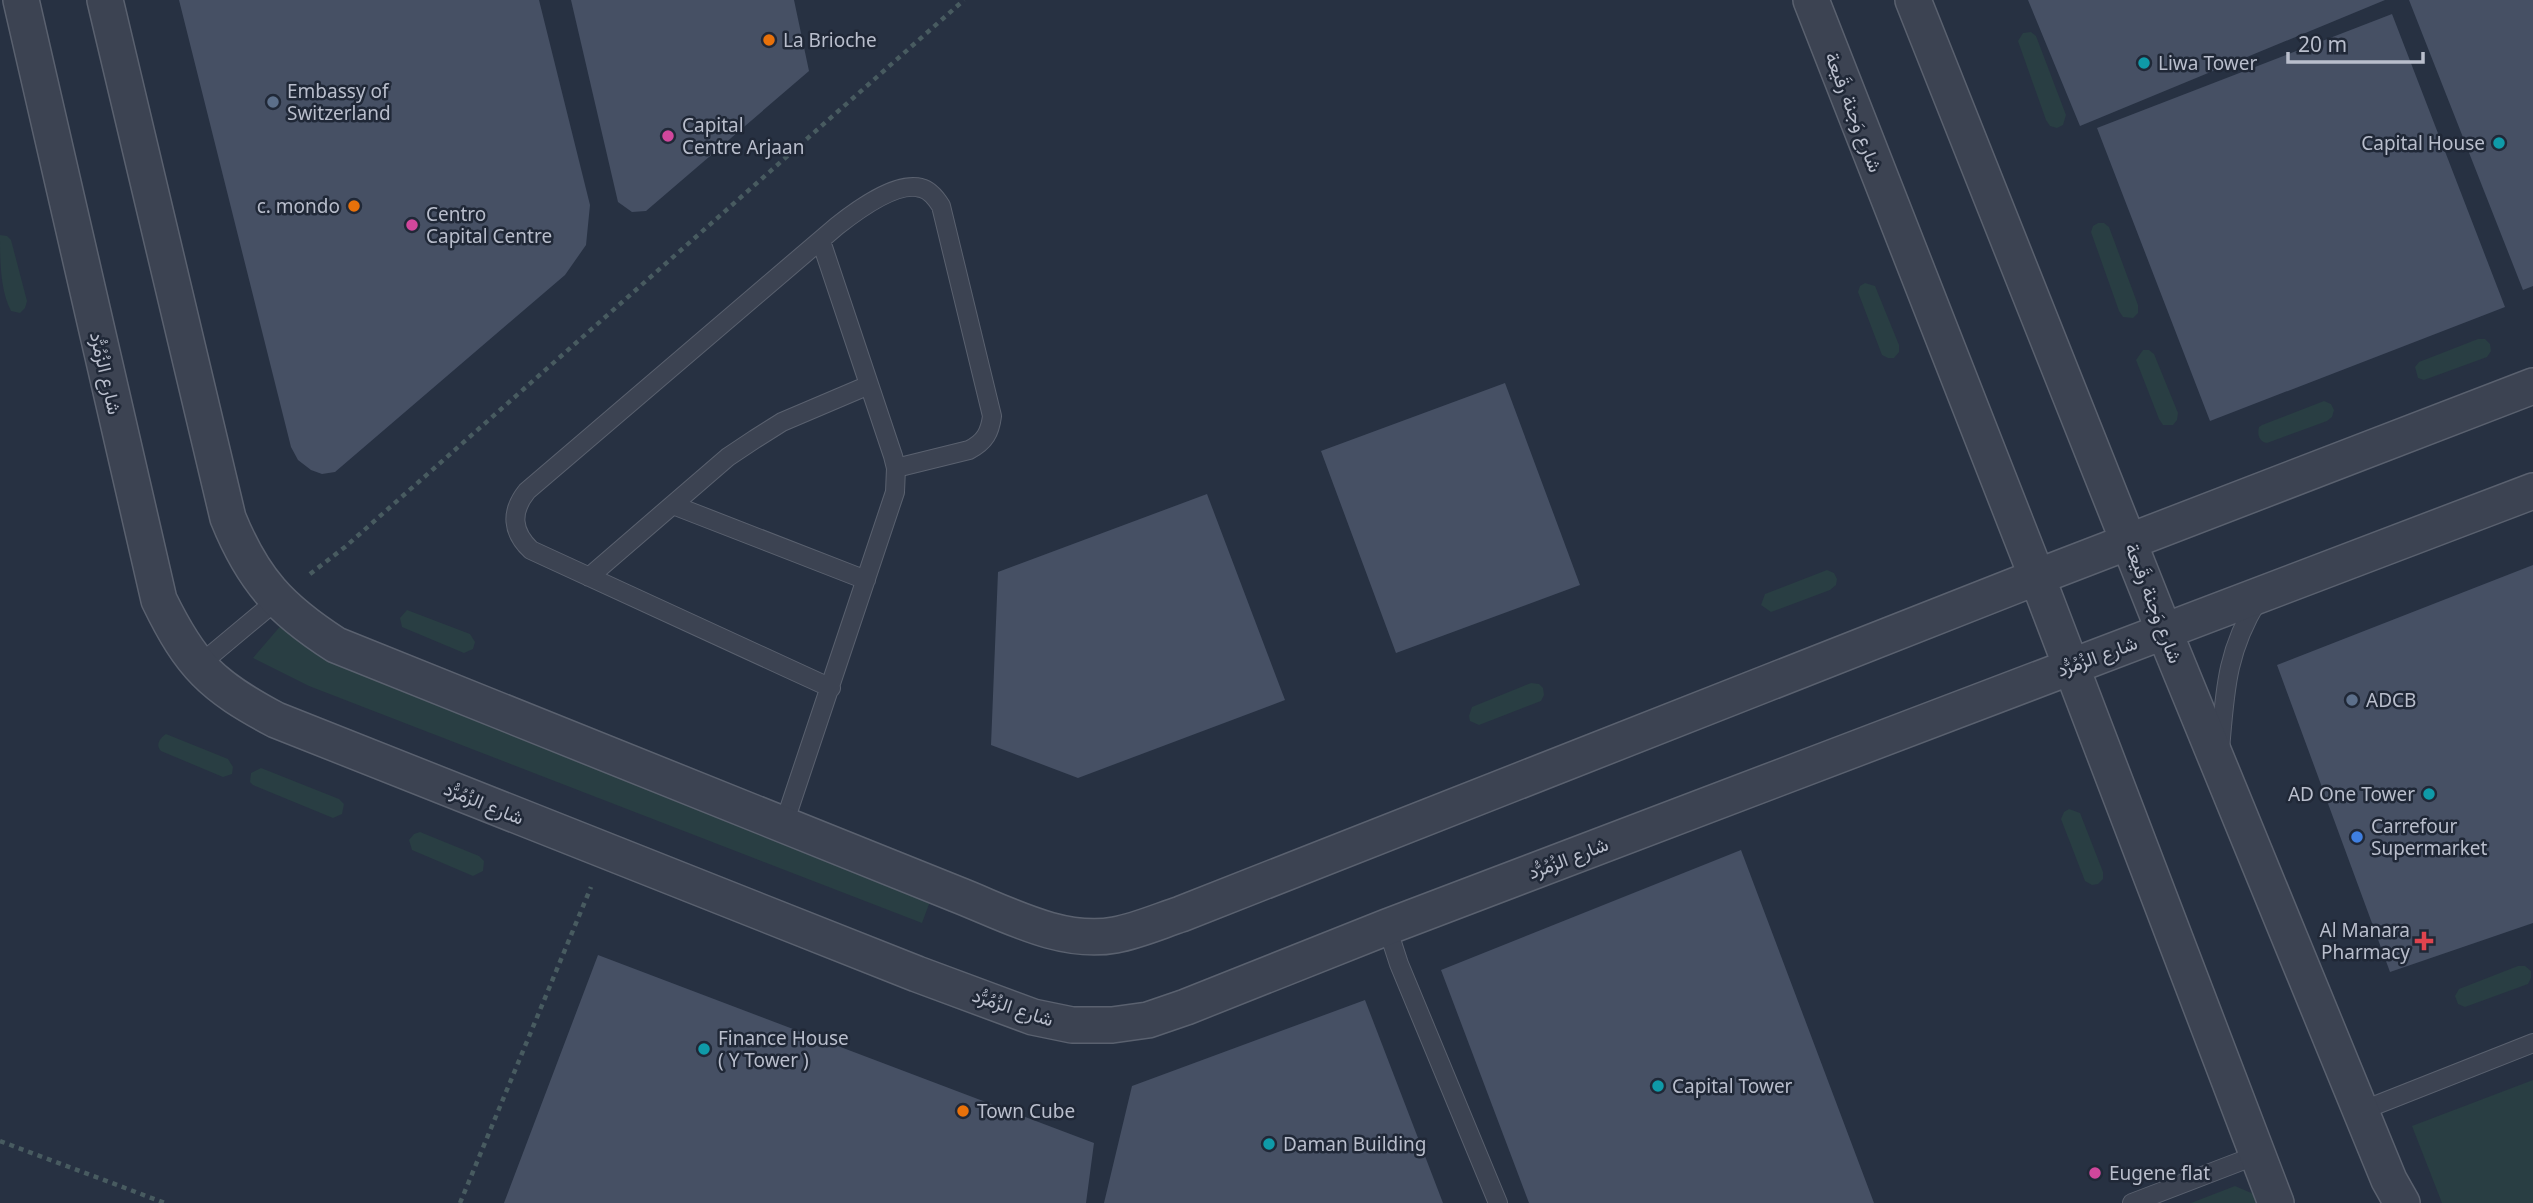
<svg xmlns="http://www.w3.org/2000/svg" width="2533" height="1203" font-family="'Noto Sans',Vazirmatn,sans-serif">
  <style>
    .green { fill: #293e43 }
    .building { fill: #465064 }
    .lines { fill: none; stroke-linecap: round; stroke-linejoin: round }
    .service-casing { stroke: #5a616f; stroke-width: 20 }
    .minor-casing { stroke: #5a616f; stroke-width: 38 }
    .path { stroke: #485b60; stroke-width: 4.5; stroke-dasharray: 5 5; stroke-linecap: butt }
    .service { stroke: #3c4352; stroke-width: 18 }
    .minor { stroke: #3c4352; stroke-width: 35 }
    .food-dot { fill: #e8710a; stroke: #202837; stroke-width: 2.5 }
    .culture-dot { fill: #0f9aa8; stroke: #202837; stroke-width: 2.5 }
    .service-dot { fill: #5c6f8a; stroke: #202837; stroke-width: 2.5 }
    .hotel-dot { fill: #d1479c; stroke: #202837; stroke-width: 2.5 }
    .shop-dot { fill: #3f7fe0; stroke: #202837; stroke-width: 2.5 }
    .health-dot { fill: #e0444e; stroke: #202837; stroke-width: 2.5 }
    .labels { text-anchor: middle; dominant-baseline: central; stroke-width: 5; stroke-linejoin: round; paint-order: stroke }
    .poi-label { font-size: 19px; fill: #b9becc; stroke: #202837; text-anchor: start }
    .street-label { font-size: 19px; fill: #b9becc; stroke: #202837 }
  </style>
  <rect width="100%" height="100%" fill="#273142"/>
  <path class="green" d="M2031,32L2036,36L2066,115L2063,125L2057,128L2050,126L2046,120L2018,41L2023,33Z
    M2098,223H2104L2109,227L2138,305V313L2133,318L2123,317L2119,311L2091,232L2093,226Z
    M0,235L7,236L11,240L27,301L25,308L20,313L11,311C0,290 0,259 0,235Z
    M1865,283L1875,286L1899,345V352L1894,358H1888L1882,355L1858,292L1860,286Z
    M2478,339H2485L2490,344L2491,351L2487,357L2424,380L2418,378L2415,367L2419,362Z
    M2143,350H2149L2154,354L2178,413L2177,420L2173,425H2163L2159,419L2136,360Z
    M2324,401L2331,404L2334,410L2332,417L2327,421L2267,443C2259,442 2257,434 2259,427L2262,425Z
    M1827,570L1834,573L1837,579L1836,585L1830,590L1771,612L1761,605L1765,594Z
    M407,610L470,634L475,642L473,649L464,653L402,627L400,618Z
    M283,623L932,896L922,923L309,686L253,658Z
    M1531,683L1539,684L1543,688L1544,695L1541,701L1479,725L1470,721L1469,716L1472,707Z
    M166,734L228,759L233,767L232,774L223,777L161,751C155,745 160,738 166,734Z
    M261,768L339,799L344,804L342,814L333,818L253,785L250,782L251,773Z
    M2069,809L2080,813L2103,872V879L2098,884L2092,885L2085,881L2061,819L2064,812Z
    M420,832L479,856L484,861L483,871L473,876L412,850L409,840L414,834Z
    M2518,966H2525L2531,971V978L2528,984L2465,1007L2458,1004L2455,996L2459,989Z
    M2533,1080V1203H2442L2412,1126Z
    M2235,1186L2256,1195L2259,1203H2191Z"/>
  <path class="building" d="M179,0H539L590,205L586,245L565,275L335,472L322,474L311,470L298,460L291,447Z
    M571,0H794L809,71L646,211L632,212L618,202Z
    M2028,0H2385L2080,126Z
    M2409,0H2533V286L2523,290Z
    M2392,14L2505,307L2210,421L2097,128Z
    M1505,383L1580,585L1396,653L1321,451Z
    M1207,494L1285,700L1078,778L991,745L998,572Z
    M2533,565V923L2390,972L2277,665Z
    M1741,850L1874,1203H1529L1441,970Z
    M598,955L1094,1143L1086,1203H504Z
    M1365,1000L1443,1203H1104L1132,1086Z"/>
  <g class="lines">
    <g class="service-casing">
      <path id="service" d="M673,505L866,580
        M589,577L728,457L755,439L782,422L869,385
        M198,666L277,600
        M831,688L531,550C512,532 510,512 527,491L837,226C856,211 896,181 921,188C930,190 936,198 941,206L992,416C990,432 985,442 969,450L896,468
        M2220,750C2225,691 2226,652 2258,600
        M784,824L895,492L896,468L893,456L821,241
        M1387,927L1399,964L1498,1203
        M2361,1111L2533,1043
        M2132,1203L2257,1155"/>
    </g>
    <g class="minor-casing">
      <path id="minor" d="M21,0L159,600C191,666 212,686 276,720L917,974L1033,1017L1072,1025H1112L1148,1020L1186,1007L1387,927L2533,491
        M105,0L228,518C253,580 280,609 336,645L956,894C1005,913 1061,945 1115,935C1137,931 1160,921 1181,914L2037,577L2533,386
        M1811,0L2037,577L2276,1203
        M1913,0L2164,631L2389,1180L2402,1203"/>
    </g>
    <path class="path" d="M310,574L345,547L964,0
      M0,1141L165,1203
      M460,1203L591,887"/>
    <use href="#service" class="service"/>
    <use href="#minor" class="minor"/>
  </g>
  <g class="food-dot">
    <circle cx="769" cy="40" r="7"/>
    <circle cx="354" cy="206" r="7"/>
    <circle cx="963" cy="1111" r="7"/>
  </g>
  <g class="culture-dot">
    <circle cx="2144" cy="63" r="7"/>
    <circle cx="2499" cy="143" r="7"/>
    <circle cx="2429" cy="794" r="7"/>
    <circle cx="704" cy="1049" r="7"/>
    <circle cx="1658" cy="1086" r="7"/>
    <circle cx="1269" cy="1144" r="7"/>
  </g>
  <g class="service-dot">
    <circle cx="273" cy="102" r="7"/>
    <circle cx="2352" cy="700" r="7"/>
  </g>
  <g class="hotel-dot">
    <circle cx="668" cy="136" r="7"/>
    <circle cx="412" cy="225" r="7"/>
    <circle cx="2095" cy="1173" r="7"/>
  </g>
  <circle class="shop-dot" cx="2357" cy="837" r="7"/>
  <path class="health-dot" d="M2420.5 930.5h7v7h7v7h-7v7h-7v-7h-7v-7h7z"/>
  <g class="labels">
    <g class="poi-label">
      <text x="783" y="40">La Brioche</text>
      <text x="2158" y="63">Liwa Tower</text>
      <text x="287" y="91">Embassy of<tspan x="287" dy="22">Switzerland</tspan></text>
      <text x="682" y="125">Capital<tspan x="682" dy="22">Centre Arjaan</tspan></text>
      <text x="2485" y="143" text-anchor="end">Capital House</text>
      <text x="340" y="206" text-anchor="end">c. mondo</text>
      <text x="426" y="214">Centro<tspan x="426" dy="22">Capital Centre</tspan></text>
      <text x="2366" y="700">ADCB</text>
      <text x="2415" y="794" text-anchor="end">AD One Tower</text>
      <text x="2371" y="826">Carrefour<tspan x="2371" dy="22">Supermarket</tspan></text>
      <text x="2410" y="930" text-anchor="end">Al Manara<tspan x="2410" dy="22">Pharmacy</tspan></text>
      <text x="718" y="1038">Finance House<tspan x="718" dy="22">( Y Tower )</tspan></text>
      <text x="1672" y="1086">Capital Tower</text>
      <text x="977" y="1111">Town Cube</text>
      <text x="1283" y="1144">Daman Building</text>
      <text x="2109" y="1173">Eugene flat</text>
    </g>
    <g class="street-label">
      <text transform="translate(1854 112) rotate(69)">شارع وَجنة رقَيعة</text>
      <text transform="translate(106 373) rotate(77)">شارع الزُمُرُّد</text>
      <text transform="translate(2154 603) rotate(69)">شارع وَجنة رقَيعة</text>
      <text transform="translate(2097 656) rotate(-20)">شارع الزُمُرُّد</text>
      <text transform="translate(484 803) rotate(22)">شارع الزُمُرُّد</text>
      <text transform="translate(1568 858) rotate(-21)">شارع الزُمُرُّد</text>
      <text transform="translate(1013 1007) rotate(18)">شارع الزُمُرُّد</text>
    </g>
  </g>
  <path d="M2288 52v10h135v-10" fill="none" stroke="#b9becc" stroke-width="3.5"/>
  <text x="2298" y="52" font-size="21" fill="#b9becc" stroke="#202837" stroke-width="5" paint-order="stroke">20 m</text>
</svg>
